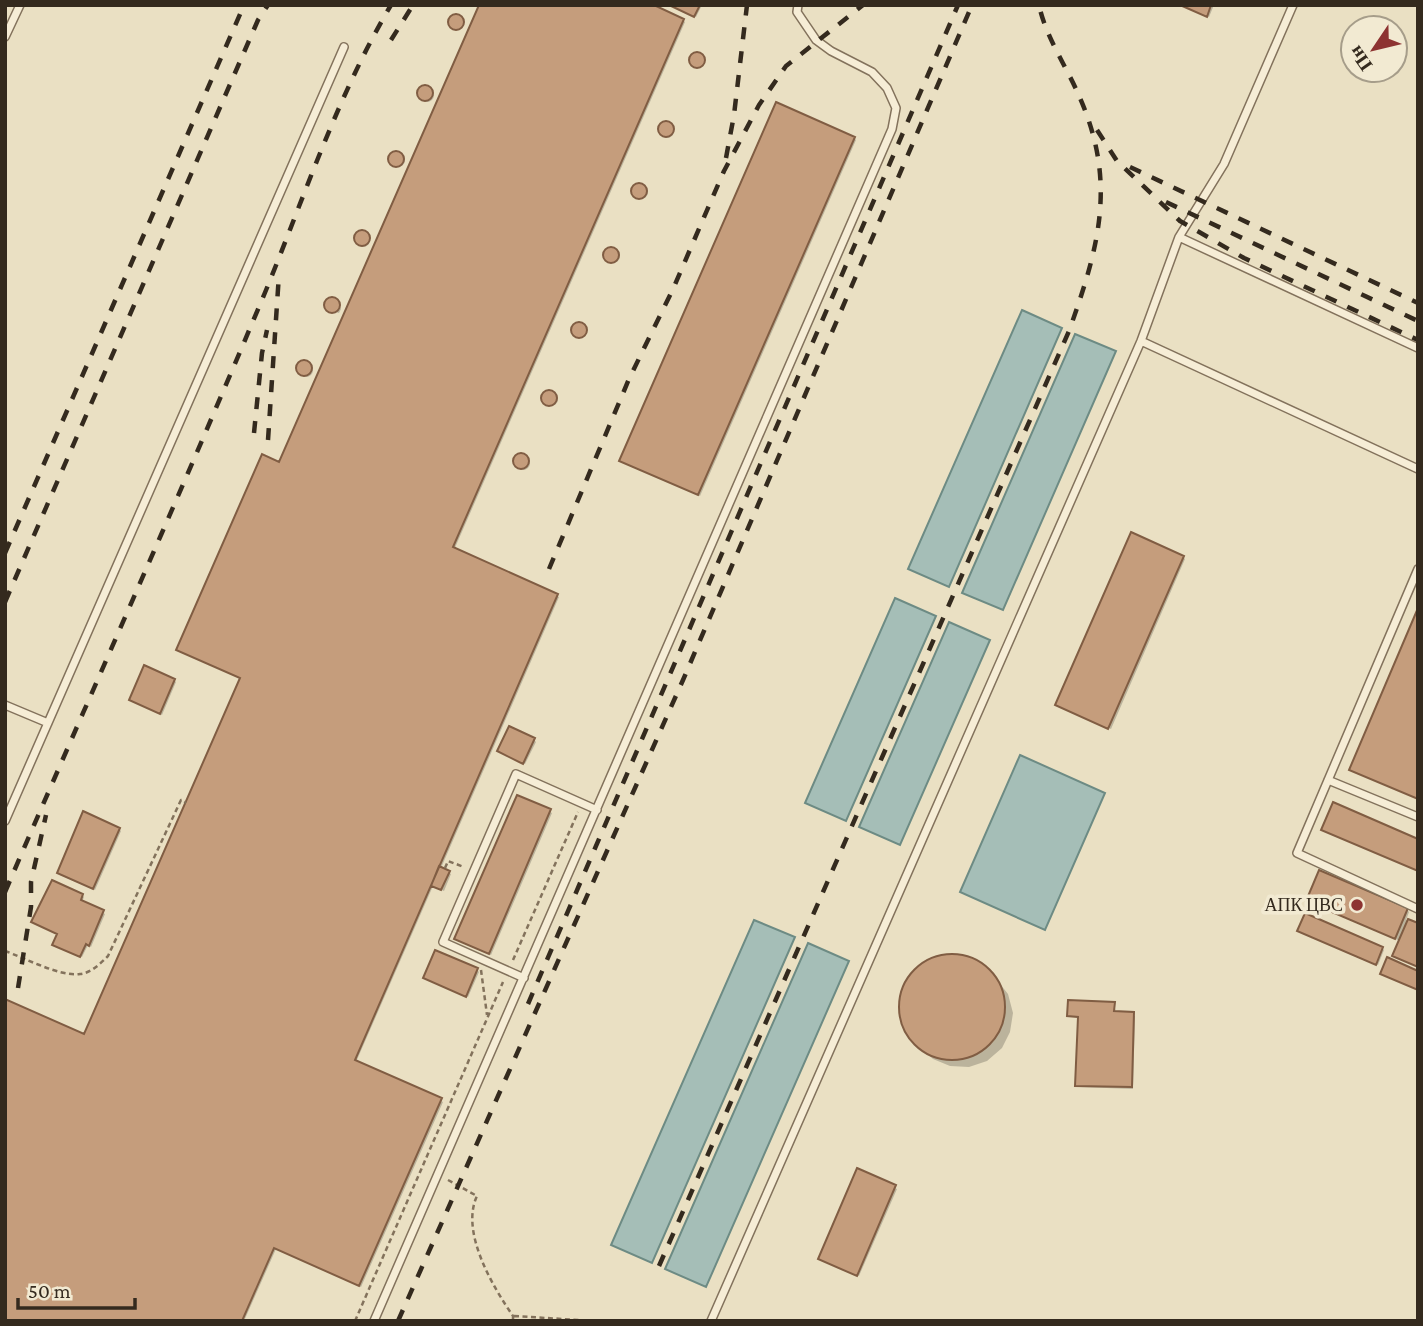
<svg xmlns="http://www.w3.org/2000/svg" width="1423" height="1326" font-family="'Crimson Pro',serif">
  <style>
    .water { fill: #a5beb7; stroke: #6d8b84; stroke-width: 2 }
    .shadow { fill: #0003 }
    .building { fill: #c59d7c; stroke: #805d43; stroke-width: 2 }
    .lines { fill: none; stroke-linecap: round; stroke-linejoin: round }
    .service-casing { stroke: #83725c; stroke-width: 10 }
    .path { stroke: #83725c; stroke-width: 2.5; stroke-dasharray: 5 3.5; stroke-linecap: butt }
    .service { stroke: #f6edd6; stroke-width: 7 }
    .rail { stroke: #342a1e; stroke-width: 4.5; stroke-dasharray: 12 12; stroke-linecap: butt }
    .poi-dot { fill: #8d3331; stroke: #f2ead2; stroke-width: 2.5 }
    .labels { text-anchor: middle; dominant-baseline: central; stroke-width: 7; stroke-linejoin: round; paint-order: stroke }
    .poi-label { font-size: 18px; fill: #342a1e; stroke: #f2ead2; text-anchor: end }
  </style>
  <rect width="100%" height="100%" fill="#eae0c3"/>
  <path class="water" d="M1022,310L1062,328L949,587L908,569Z
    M1075,334L1116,351L1003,610L962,593Z
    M895,598L936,616L846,821L805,803Z
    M949,622L990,640L900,845L859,827Z
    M1020,755L1105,793L1045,930L960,892Z
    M754,920L795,937L652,1263L611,1245Z
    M808,943L849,961L706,1287L665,1269Z"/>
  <path class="shadow" d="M670,5H702L696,17Z
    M1180,5H1214L1209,17Z
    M450 23a7 7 0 1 1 14 0a7 7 0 1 1-14 0Z
    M683,20L685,22L454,550L559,597L441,868L451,874L444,891L433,886L356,1062L443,1102L361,1287L276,1249L244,1321H5L85,1036L242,678L280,464Z
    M691 61a7 7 0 1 1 14 0a7 7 0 1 1-14 0Z
    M420 95a7 7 0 1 1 14 0a7 7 0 1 1-14 0Z
    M660 131a7 7 0 1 1 14 0a7 7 0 1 1-14 0Z
    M854,138L856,140L700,496L623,462Z
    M391 160a7 7 0 1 1 14 0a7 7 0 1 1-14 0Z
    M634 192a7 7 0 1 1 14 0a7 7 0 1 1-14 0Z
    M356 240a7 7 0 1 1 14 0a7 7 0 1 1-14 0Z
    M606 256a7 7 0 1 1 14 0a7 7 0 1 1-14 0Z
    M332,299L338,303L341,309L339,313L328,310L326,305Z
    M573 331a7 7 0 1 1 14 0a7 7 0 1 1-14 0Z
    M299 370a7 7 0 1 1 14 0a7 7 0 1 1-14 0Z
    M544 399a7 7 0 1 1 14 0a7 7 0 1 1-14 0Z
    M516 463a7 7 0 1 1 14 0a7 7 0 1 1-14 0Z
    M1183,557L1185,559L1111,729L1059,707Z
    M174,680L176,682L162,715L131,700Z
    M534,740L536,742L525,764L501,753Z
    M518,797L552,813L491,955L458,941Z
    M119,829L121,831L95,890L60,875Z
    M82,895L84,897L82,902L105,914L91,947L88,945L82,957L56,946L59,935L33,922Z
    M1310,902L1407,910L1409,912L1406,920L1418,925L1400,941Z
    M1301,933L1382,948L1384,950L1378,965Z
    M954,955L972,959L989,970L1008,994L1013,1013L1010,1032L1002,1048L987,1061L969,1067L950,1066L933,1059L910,1037L902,1019L901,1000L907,982L919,967L935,958Z
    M477,970L479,972L468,997L427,979Z
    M1114,1003L1116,1013L1135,1016L1133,1089L1079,1087L1077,1085L1080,1018L1069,1016Z
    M858,1171L897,1189L859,1276L822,1260Z"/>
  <path class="building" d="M479,5H654L684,19L453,547L558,594L355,1060L442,1098L359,1286L274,1248L242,1321H5V999L84,1034L240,678L176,650L262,454L279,462Z
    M669,5H700L694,17Z
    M1180,5H1211L1207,17Z
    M448 22a8 8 0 1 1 16 0a8 8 0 1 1-16 0Z
    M689 60a8 8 0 1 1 16 0a8 8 0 1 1-16 0Z
    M417 93a8 8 0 1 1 16 0a8 8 0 1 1-16 0Z
    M776,102L855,137L698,495L619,461Z
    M658 129a8 8 0 1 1 16 0a8 8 0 1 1-16 0Z
    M388 159a8 8 0 1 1 16 0a8 8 0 1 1-16 0Z
    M631 191a8 8 0 1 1 16 0a8 8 0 1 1-16 0Z
    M354 238a8 8 0 1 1 16 0a8 8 0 1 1-16 0Z
    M603 255a8 8 0 1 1 16 0a8 8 0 1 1-16 0Z
    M324 305a8 8 0 1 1 16 0a8 8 0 1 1-16 0Z
    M571 330a8 8 0 1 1 16 0a8 8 0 1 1-16 0Z
    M296 368a8 8 0 1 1 16 0a8 8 0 1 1-16 0Z
    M541 398a8 8 0 1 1 16 0a8 8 0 1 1-16 0Z
    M513 461a8 8 0 1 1 16 0a8 8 0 1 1-16 0Z
    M1131,532L1184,556L1108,729L1055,705Z
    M1418,608V799L1349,770Z
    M144,665L175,679L160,714L129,700Z
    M509,726L535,738L523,764L497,751Z
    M517,795L551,809L489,954L454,939Z
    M1333,802L1418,839V871L1321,830Z
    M83,811L120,828L93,889L57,873Z
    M439,866L450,871L441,890L431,886Z
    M1319,870L1408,908L1395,939L1306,901Z
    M52,880L83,894L81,900L104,910L89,946L86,944L80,957L52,945L57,934L31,922Z
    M1305,913L1383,947L1376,965L1297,931Z
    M1408,919L1418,923V967L1392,956Z
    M435,950L478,968L466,997L423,978Z
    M899 1007a53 53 0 1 1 106 0a53 53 0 1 1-106 0Z
    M1387,957L1418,971V990L1380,974Z
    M1068,1000L1115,1002L1114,1011L1134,1012L1132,1087L1075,1086L1078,1017L1067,1016Z
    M857,1168L896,1185L857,1276L818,1259Z"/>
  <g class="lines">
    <g class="service-casing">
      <path id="service" d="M5,37L20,5
        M1179,237L1418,348
        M1141,341L1418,469
        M1418,569L1297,853L1418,909
        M5,705L48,723
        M1328,780L1418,817
        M5,821L344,47
        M524,978L443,942L516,774L597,810
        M374,1321L892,129L896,108L887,88L872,72L831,51L816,40L797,12L798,5
        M711,1321L1141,341L1179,237L1224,164L1293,5"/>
    </g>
    <path class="path" d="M445,868L448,861L464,867
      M5,951C25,958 60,977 80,974C91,973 100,964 108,956L181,800L186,803
      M513,960L578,812
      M481,970L487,1015
      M448,1180L477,1196C460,1232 493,1287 513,1316V1321
      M514,1316L595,1321
      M355,1321L503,982"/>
    <use href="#service" class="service"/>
    <path class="rail" d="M391,40L413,5
      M1097,130L1117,161L1180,221L1244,258L1418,340
      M726,158L734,115L747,5
      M1130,167L1418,303
      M1166,202L1418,321
      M254,433L262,353L267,330
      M268,440L279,274
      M5,553L244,5
      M549,569L629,379L673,289L724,171L759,105L786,66L863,5
      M5,602L258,20L268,5
      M5,892C91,693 180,495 264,295C304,198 337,96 391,5
      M18,988L31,907V882L46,815
      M528,1004L958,5
      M659,1266L1069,331C1099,247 1117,183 1080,98C1067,67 1046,38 1039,5
      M398,1321L683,680L972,5"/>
  </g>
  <circle class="poi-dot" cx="1357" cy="905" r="7"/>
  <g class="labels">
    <g class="poi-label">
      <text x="1343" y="905">АПК ЦВС</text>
    </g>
  </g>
  <rect width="1423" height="1326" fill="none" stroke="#342a1e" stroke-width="14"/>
  <g transform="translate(1374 49) rotate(235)"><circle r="33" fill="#f2ead2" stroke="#a69d8a" stroke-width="2"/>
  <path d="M0-5L12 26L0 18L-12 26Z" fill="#8d3331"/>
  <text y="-10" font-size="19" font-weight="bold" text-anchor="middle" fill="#342a1e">Пн</text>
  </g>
  <path d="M18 1298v10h117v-10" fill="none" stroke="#342a1e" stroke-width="3.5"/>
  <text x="28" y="1298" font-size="21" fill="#342a1e" stroke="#f2ead2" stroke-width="5" paint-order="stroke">50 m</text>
</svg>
